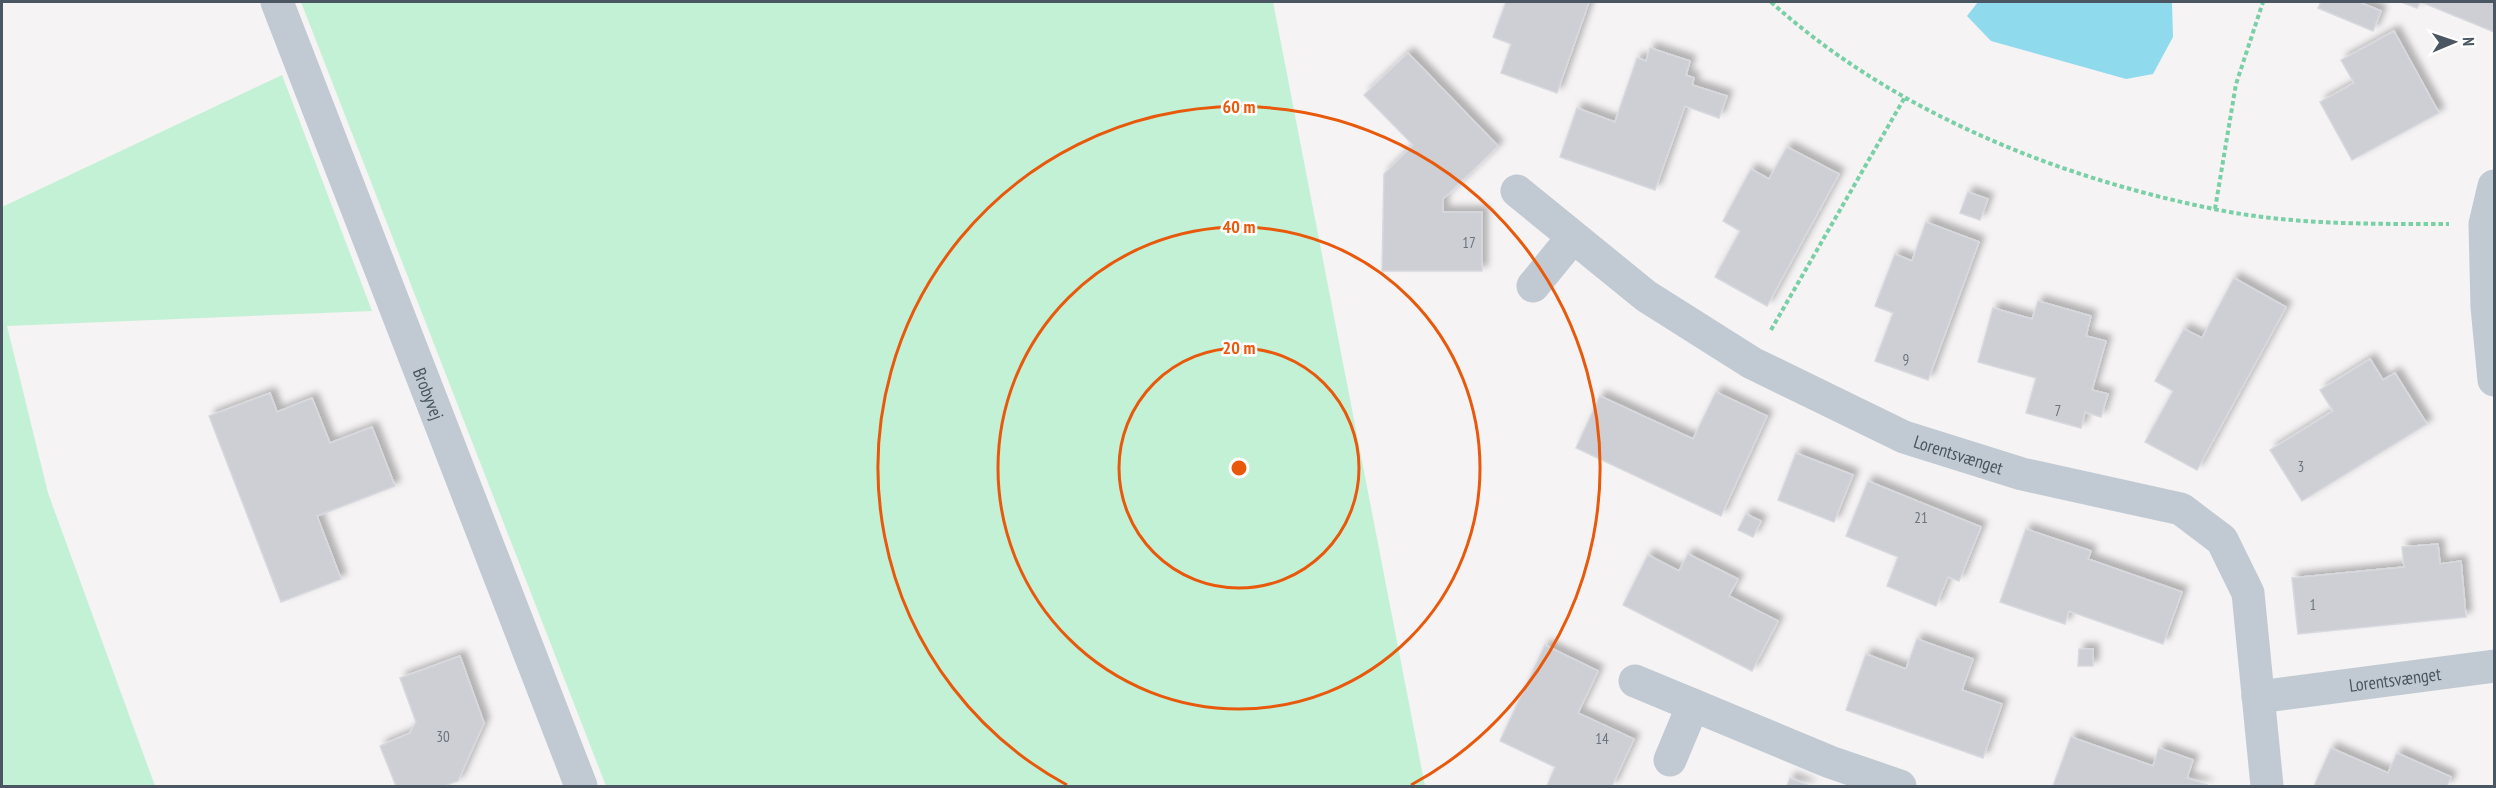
<svg xmlns="http://www.w3.org/2000/svg" width="2496" height="788" font-family="'PT Sans Narrow',sans-serif">
  <style>
    .green { fill: #c3f1d5 }
    .water { fill: #90daee }
    .building { fill: #cdcfd5; stroke: #d7d9de; stroke-width: 1.5; filter: url(#shadow) }
    .lines { fill: none; stroke-linecap: round; stroke-linejoin: round }
    .path { stroke: #7ad0a6; stroke-width: 4; stroke-dasharray: 4.5 3; stroke-linecap: butt }
    .street { stroke: #c1cad2; stroke-width: 33 }
    .ring { fill: none; stroke: #e8590c; stroke-width: 3 }
    .labels { text-anchor: middle; dominant-baseline: central; stroke-width: 5; stroke-linejoin: round; paint-order: stroke }
    .number-label { font-size: 15px; fill: #6b747e }
    .street-label { font-size: 18px; fill: #4a5661; stroke: #fff }
    .centre { fill: #e8590c; stroke: #fff; stroke-width: 3 }
    .ring-label { font-size: 18px; text-anchor: middle; font-weight: bold; fill: #e8590c; stroke: #fff; stroke-width: 5; stroke-linejoin: round; paint-order: stroke }
  </style>
  <defs>
    <filter id="shadow"><feDropShadow dx="5.5" dy="-5.5" stdDeviation="3" flood-color="#0004"/></filter>
  </defs>
  <rect width="100%" height="100%" fill="#f5f3f3"/>
  <path class="green" d="M301,2H1273L1425,786H606Z
    M282,75L372,311L7,326L48,493L155,786H2V207Z"/>
  <path class="water" d="M1978,2H2172L2173,37L2153,74L2126,79L1991,41L1967,16Z"/>
  <path class="building" d="M1506,2H1589L1557,93L1501,73L1511,44L1493,37Z
    M2321,2H2359L2381,11L2373,31L2318,8Z
    M2401,2H2420L2417,8Z
    M2421,2H2494V32Z
    M2394,31L2439,113L2352,160L2320,102L2354,83L2341,60Z
    M1650,48L1690,61L1686,75L1694,78L1692,85L1727,96L1719,118L1685,106L1655,190L1560,157L1577,108L1615,122L1637,58L1646,61Z
    M1408,53L1498,146L1443,199V212H1482V271H1382L1384,174L1413,145L1364,95Z
    M1787,147L1839,174L1767,306L1715,277L1740,231L1723,221L1751,169L1769,179Z
    M1968,192L1988,199L1980,220L1960,213Z
    M1926,222L1979,242L1928,380L1875,361L1893,313L1875,306L1895,254L1912,261Z
    M2234,278L2286,307L2197,470L2145,442L2173,391L2155,381L2184,329L2202,338Z
    M2038,301L2091,316L2086,336L2106,341L2092,390L2108,394L2101,417L2085,412L2081,428L2026,413L2036,378L1978,362L1993,308L2032,319Z
    M2370,359L2383,380L2395,373L2427,424L2302,501L2270,450L2333,411L2320,390Z
    M1716,392L1767,416L1721,516L1576,448L1600,396L1693,439Z
    M270,393L277,412L312,398L330,443L372,427L395,486L317,516L341,579L281,602L209,416Z
    M1796,453L1853,475L1834,522L1778,500Z
    M1868,481L1981,527L1959,581L1948,577L1936,606L1887,586L1898,557L1846,536Z
    M1746,514L1761,521L1753,537L1738,530Z
    M2026,529L2091,551L2088,559L2182,592L2163,644L2069,611L2065,624L2000,602Z
    M2438,544L2440,564L2461,561L2466,617L2298,634L2292,578L2404,567L2402,547Z
    M1688,554L1738,579L1729,596L1778,621L1752,671L1623,605L1648,555L1679,571Z
    M1917,639L1973,659L1962,690L2002,704L1983,758L1846,710L1866,654L1906,669Z
    M1545,645L1598,671L1578,713L1634,739L1612,786H1547L1555,767L1500,741Z
    M2079,649H2093V666H2078Z
    M460,656L484,723L458,781L444,786H396L380,746L410,733L416,722L400,678Z
    M2071,737L2153,766L2159,748L2193,760L2187,778L2208,785L2053,786Z
    M2331,748L2388,773L2397,753L2451,777L2447,786H2314Z
    M1790,778L1810,786H1787Z"/>
  <g class="lines">
    <path class="path" d="M1771,2C1892,111 2055,177 2214,209C2291,225 2372,224 2449,224
      M2215,209L2236,84L2263,2
      M1771,330L1905,97"/>
    <g class="street">
      <path id="s1" d="M277,2L581,786"/>
      <path d="M2494,186L2485,224L2487,307L2494,380"/>
      <path id="s2" d="M1517,191L1646,296L1752,363L1904,437L2022,474L2181,509L2222,540L2248,593L2267,786"/>
      <path d="M1533,286L1573,237"/>
      <path d="M1635,681L1830,762L1900,786"/>
      <path id="s3" d="M2258,697L2494,666"/>
      <path d="M1670,760L1693,705"/>
    </g>
  </g>
  <g class="ring">
    <circle cx="1239" cy="468" r="120"/>
    <circle cx="1239" cy="468" r="241"/>
    <path d="M1067 785A361 361 0 1 1 1411 785"/>
  </g>
  <g class="labels">
    <g class="number-label">
      <text x="1469" y="242">17</text>
      <text x="1906" y="359">9</text>
      <text x="2058" y="410">7</text>
      <text x="2301" y="466">3</text>
      <text x="1921" y="517">21</text>
      <text x="2313" y="604">1</text>
      <text x="443" y="736">30</text>
      <text x="1602" y="738">14</text>
    </g>
    <g class="street-label">
      <text stroke="none"><textPath href="#s1" startOffset="420">Brobyvej</textPath></text>
      <text stroke="none"><textPath href="#s2" startOffset="518">Lorentsvænget</textPath></text>
      <text stroke="none"><textPath href="#s3" startOffset="138">Lorentsvænget</textPath></text>
    </g>
  </g>
  <circle cx="1239" cy="468" r="9" class="centre"/>
  <g class="ring-label">
    <text x="1239" y="113">60 m</text>
    <text x="1239" y="233">40 m</text>
    <text x="1239" y="354">20 m</text>
  </g>
  <rect width="2496" height="788" fill="none" stroke="#4a5661" stroke-width="6"/>
  <g transform="translate(2454 42) rotate(88)" stroke="#ffffff" stroke-width="4.5" paint-order="stroke">
  <path d="M0-4.5L10 22L0 15L-10 22Z" fill="#4a5661"/>
  <text y="-9" font-size="16" font-weight="bold" text-anchor="middle" fill="#4a5661">N</text>
  </g>
</svg>
